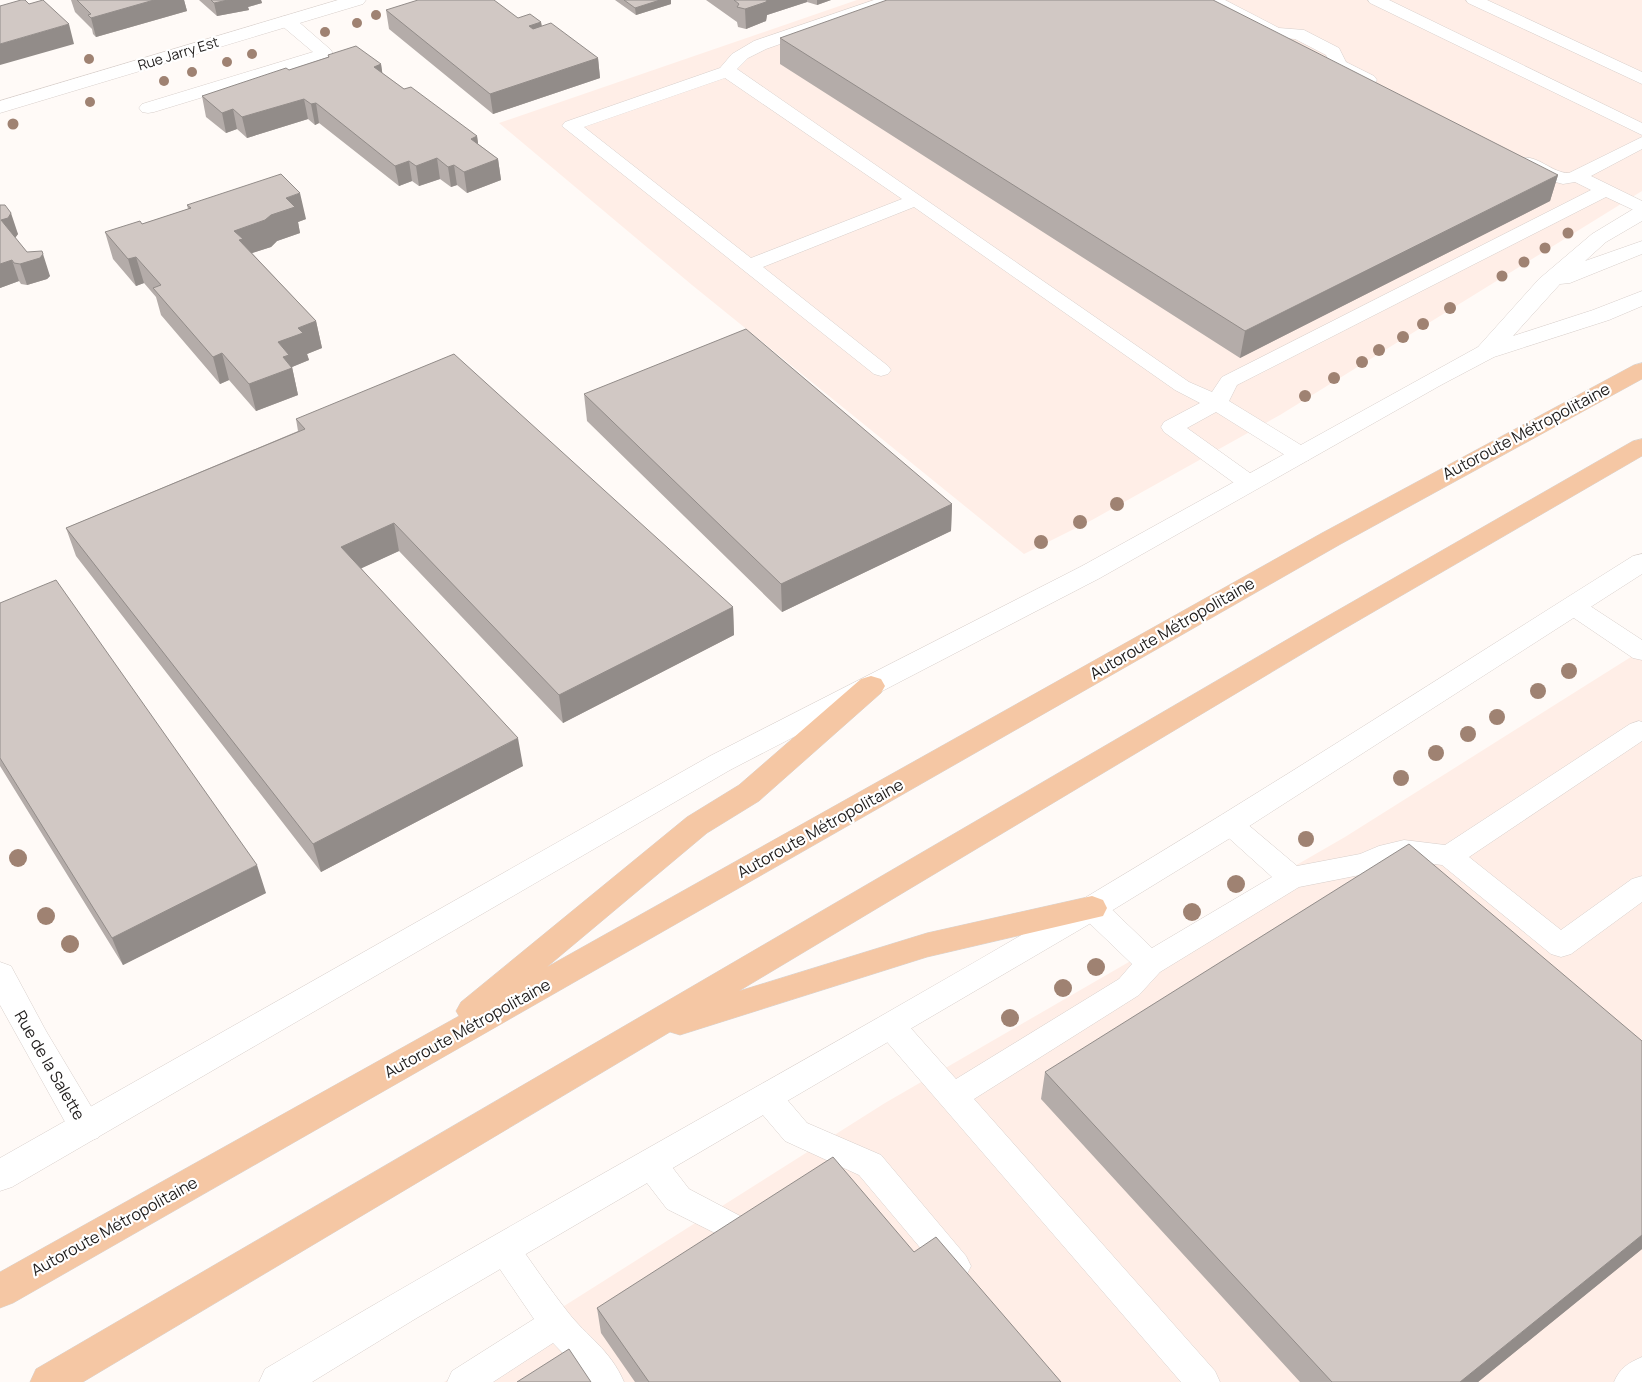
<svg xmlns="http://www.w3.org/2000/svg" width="1642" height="1382" font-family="Manrope,sans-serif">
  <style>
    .built { fill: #ffeee7 }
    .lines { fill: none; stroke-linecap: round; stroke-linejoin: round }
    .service-casing { stroke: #d8cfcb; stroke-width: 1 }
    .minor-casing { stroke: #d8cfcb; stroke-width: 1 }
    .tertiary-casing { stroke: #d8cfcb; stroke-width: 1 }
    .secondary-casing { stroke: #d8cfcb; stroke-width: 1 }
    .motorway-casing { stroke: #d7d6d6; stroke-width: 1 }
    .service { fill: #fff; fill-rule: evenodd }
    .minor { fill: #fff; fill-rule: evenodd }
    .tertiary { fill: #fff; fill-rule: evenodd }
    .secondary { fill: #fff; fill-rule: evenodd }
    .motorway { fill: #f5c7a4; fill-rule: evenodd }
    .tree { fill: #9f8272 }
    .wall { fill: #b4aca9 }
    .shaded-wall { fill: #928c89 }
    .building { fill: #d1c8c4; stroke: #928c89 }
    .labels { text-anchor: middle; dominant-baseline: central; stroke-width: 4.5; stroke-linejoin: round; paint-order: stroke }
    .far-street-label { font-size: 14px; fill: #1f1c1b; stroke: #fff }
    .street-label { font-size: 16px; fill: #1f1c1b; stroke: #fff }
  </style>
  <rect width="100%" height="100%" fill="#fffaf7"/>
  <path class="built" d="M857,0H1642V191L1280,415L1092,520L1024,554L692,285L499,123Z
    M1642,650V1382H444L885,1103L1345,837Z"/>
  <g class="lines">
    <g class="service-casing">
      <path id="service" d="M874,0H898L896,3L766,49L748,58L737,69L1189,382L1212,392L1222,377L1591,190L1575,182L1563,184L1544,179L1520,166L1517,162L1520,158C1538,154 1551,173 1569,173L1642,137V149L1591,176L1642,201V214L1606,197L1237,385L1229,401L1309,450L1312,455L1309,460L1301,462L1293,460L1216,412L1187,428L1257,478L1260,483L1257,488L1249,490L1241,488L1164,432L1161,427L1164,422L1200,403L1175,390L914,207L763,267L888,366L891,370L888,374L881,376L874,374L562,126L565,122L720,68L732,54L754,41ZM725,78L902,199L751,258L584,127Z
        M1205,0H1225L1279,28L1304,30L1339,48L1346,62L1374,76L1377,80L1374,84L1368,85L1362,84L1333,69L1326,55L1295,39L1270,37L1207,3Z
        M1368,0H1389L1642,123V135L1370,3Z
        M1466,0H1487L1642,72V84L1468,3Z
        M287,16L293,17L331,50L333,54L331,58L154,112L148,113L142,112L139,108L142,104L313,52L281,25L279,21L281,17Z
        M1573,598L1581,600L1642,640V660L1633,658L1565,612L1561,606L1565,600Z
        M1639,721L1642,722V741L1469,857L1561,930L1632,879L1642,876V902L1571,954L1561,957L1551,954L1442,865L1404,860L1365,874L1299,887L1160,972L1139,995L974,1099L1215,1371L1220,1382H1181L881,1035L876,1026L881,1017L891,1014L901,1017L956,1079L1119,979L1132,964L1082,916L1078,908L1082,900L1092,897L1102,900L1152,948L1272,877L1221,831L1217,824L1221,817L1230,814L1239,817L1297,866L1360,854L1379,846L1404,840L1445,845L1630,724Z
        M767,1085L778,1089L807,1123L881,1155L966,1256L971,1266L966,1276L955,1281L944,1276L859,1175L785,1141L756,1107L752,1098L756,1089Z
        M651,1150L662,1154L689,1189L744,1218L749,1228L744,1238L733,1242L667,1209L640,1174L636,1164L640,1154Z
        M504,1234L515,1239C532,1263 549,1288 567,1311C587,1337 610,1349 624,1382H588L581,1372L553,1343L493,1382H447L452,1371L534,1319L493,1259L488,1249L493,1239Z
        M1642,1357V1382H1614C1620,1368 1628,1363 1642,1357Z"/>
    </g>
    <g class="minor-casing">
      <path id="minor" d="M0,962L11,966L46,1031L98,1118L103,1128L98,1138L86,1142L74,1138L0,1005Z"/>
    </g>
    <g class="tertiary-casing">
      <path id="tertiary" d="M338,0H366L363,4L0,113V101Z"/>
    </g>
    <g class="secondary-casing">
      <path id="secondary" d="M1642,206V221L1606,242L1585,261L1642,241V254L1570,283L1560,284L1513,336L1593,310L1642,291V306L1609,320L1494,357L1441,385L1100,578L730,770L12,1187L0,1191V1158L710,756L1082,566L1478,347L1539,279L1592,234L1635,208Z
        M1642,554V574L1240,832L1103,916L415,1319L312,1382H259L265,1369C535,1208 812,1059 1083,899C1269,788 1450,671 1633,556Z"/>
    </g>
    <g class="motorway-casing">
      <path id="motorway" d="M1642,363V379L1339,545L13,1303L0,1308V1272L459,1016L456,1011L461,1002L687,817L739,785L861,679L871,676L881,679L885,686L881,693L759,801L707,833L547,967L1322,533L1634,365Z
        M1642,439V456L1337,633L739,991L927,933L1092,896L1103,900L1107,908L1103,916L927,957L680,1035L670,1032L83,1382H30L36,1369L1319,621L1633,441Z"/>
    </g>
    <use href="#service" class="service"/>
    <use href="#minor" class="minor"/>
    <use href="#tertiary" class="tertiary"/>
    <use href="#secondary" class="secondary"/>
    <use href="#motorway" class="motorway"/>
  </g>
  <g class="tree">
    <circle cx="376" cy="15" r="5"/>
    <circle cx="357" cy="23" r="5"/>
    <circle cx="325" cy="32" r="5"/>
    <circle cx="252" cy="54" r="5"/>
    <circle cx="89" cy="59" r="5"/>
    <circle cx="227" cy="62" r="5"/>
    <circle cx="192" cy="72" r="5"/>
    <circle cx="164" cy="81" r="5"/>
    <circle cx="90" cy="102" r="5"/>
    <circle cx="13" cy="124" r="5.5"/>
    <circle cx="1568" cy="233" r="5.5"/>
    <circle cx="1545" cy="248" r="5.5"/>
    <circle cx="1524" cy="262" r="5.5"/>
    <circle cx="1502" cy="276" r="5.5"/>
    <circle cx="1450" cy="308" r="6"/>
    <circle cx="1423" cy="324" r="6"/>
    <circle cx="1403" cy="337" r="6"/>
    <circle cx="1379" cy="350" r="6"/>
    <circle cx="1362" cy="362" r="6"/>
    <circle cx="1334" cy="378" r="6"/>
    <circle cx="1305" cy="396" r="6"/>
    <circle cx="1117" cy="504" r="7"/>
    <circle cx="1080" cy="522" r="7"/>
    <circle cx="1041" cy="542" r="7"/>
    <circle cx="1569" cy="671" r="8"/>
    <circle cx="1538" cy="691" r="8"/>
    <circle cx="1497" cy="717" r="8"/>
    <circle cx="1468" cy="734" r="8"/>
    <circle cx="1436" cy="753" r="8"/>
    <circle cx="1401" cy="778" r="8"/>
    <circle cx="1306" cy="839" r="8"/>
    <circle cx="18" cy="858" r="9"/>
    <circle cx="1236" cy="884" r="9"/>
    <circle cx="1192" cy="912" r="9"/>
    <circle cx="46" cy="916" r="9"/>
    <circle cx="70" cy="944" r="9"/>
    <circle cx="1096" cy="967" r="9"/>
    <circle cx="1063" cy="988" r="9"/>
    <circle cx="1010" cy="1018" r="9"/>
  </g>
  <path class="wall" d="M71,0H184L187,11L96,37L93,34L92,29L75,12Z
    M199,0H261L262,3L248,7L249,10L217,16Z
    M615,0H671V4L636,15Z
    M706,0H831L817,5L807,2L767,15L766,21L746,29L738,27L737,22Z
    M386,10L518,18L541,22L542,26L598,58L600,78L493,114L389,29Z
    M780,38L1558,175L1550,201L1240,358L780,64Z
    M328,55L381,64L382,73L404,89L477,136L478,144L498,159L501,180L467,193L457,185L451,187L440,179L419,186L412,181L399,186L319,123L315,125L308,119L247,138L237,129L226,133L206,117L202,96L289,70L328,57Z
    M0,205L18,234L15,238L27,252L50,276L47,279L27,285L21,284L19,281L0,288Z
    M187,205L306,219L298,222L300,233L277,241L271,247L252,253L316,321L322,348L307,354L309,360L292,367L298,395L256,411L229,380L220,384L161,315L156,297L144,283L136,286L113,259L105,232L142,224L188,209Z
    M584,394L952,504L951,531L782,612L587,421Z
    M296,419L733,607L734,635L563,723L399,551L361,568L523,766L321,872L76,556L66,528L298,431Z
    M0,603L266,893L123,965L0,766Z
    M1642,1041V1249L1478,1382H1300L1041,1099L1045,1072Z
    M914,1252L1061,1382H635L601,1333L597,1308Z"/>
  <path class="shaded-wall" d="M154,0H184L187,11L96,37L91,18Z
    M228,0H261L262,3L248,7L249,10L217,16L214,3Z
    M660,0H671V4L636,15L635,8Z
    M763,0H807V2L767,15L766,21L746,29L745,9Z
    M817,0H831L817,5Z
    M541,22L543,41L529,26Z
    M69,24L74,44L0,65V44Z
    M598,58L600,78L493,114L490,94Z
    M381,64L384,84L374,67Z
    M304,99L308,119L247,138L242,117Z
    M316,103L319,123L315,125L311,104Z
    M233,109L237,129L226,133L222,113Z
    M477,136L480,157L471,139Z
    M437,158L440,179L419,186L416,166Z
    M498,159L501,180L467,193L464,172Z
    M409,161L412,181L399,186L395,166Z
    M454,165L457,185L451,187L448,167Z
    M1558,175L1550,201L1240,358L1245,331Z
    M300,193L306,219L298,222L300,233L277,241L271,247L246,255L234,231L286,198Z
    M11,213L18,234L15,238L1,220Z
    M43,254L50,276L47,279L27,285L20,264Z
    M136,257L144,283L136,286L128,259Z
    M12,260L19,281L0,288V264Z
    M316,321L322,348L307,354L309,360L292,367L298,395L256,411L249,384L278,342L298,328Z
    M222,353L229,380L220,384L213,357Z
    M952,504L951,531L782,612L781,584Z
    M394,523L399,551L347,575L341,547Z
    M733,607L734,635L563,723L559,695Z
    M518,738L523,766L321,872L313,844Z
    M257,865L266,893L123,965L112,938Z
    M1642,1235V1249L1478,1382H1460Z"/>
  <path class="building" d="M21,0H25L29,4L43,0L69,24L0,44V6Z
    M77,0H154L91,18L88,15L91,14Z
    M211,0H228L214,3Z
    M418,0H494L518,18L530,14L541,22L529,26L533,29L551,23L598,58L490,94L386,10Z
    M624,0H660L635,8Z
    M734,0H767L766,2L745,9L737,7L739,4Z
    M887,0H1213L1558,175L1245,331L780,38Z
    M356,46L381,64L374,67L404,89L411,87L477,136L471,139L498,159L464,172L454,165L448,167L437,158L416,166L409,161L395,166L316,103L311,104L304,99L242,117L233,109L222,113L202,96L286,68L289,70L329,57L328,55Z
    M281,174L300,193L286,198L295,207L271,215L265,220L234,231L243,239L239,240L316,321L298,328L303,333L278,342L289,355L283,357L292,368L249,384L222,353L213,357L153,288L161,285L136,257L128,259L105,232L140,221L142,224L191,208L187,205Z
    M0,205H5L11,213L8,218L1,220L27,252L42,251L43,254L40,258L20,264L14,263L12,260L0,264Z
    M746,329L952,504L781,584L584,394Z
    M454,354L733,607L559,695L394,523L341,547L518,738L313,844L66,528L305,429L296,419Z
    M56,580L257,865L112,938L0,758V603Z
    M1409,844L1642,1041V1235L1460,1382H1332L1045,1072Z
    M833,1157L914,1252L936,1237L1061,1382H649L597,1308Z
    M569,1349L591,1382H517Z"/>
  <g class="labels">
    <g class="far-street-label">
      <text transform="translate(178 53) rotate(-17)">Rue Jarry Est</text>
    </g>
    <g class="street-label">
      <text transform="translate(1526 431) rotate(-28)">Autoroute Métropolitaine</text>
      <text transform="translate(1172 628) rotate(-30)">Autoroute Métropolitaine</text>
      <text transform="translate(820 828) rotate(-29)">Autoroute Métropolitaine</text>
      <text transform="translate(467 1028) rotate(-29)">Autoroute Métropolitaine</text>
      <text transform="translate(50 1065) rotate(60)">Rue de la Salette</text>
      <text transform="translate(114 1226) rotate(-29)">Autoroute Métropolitaine</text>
    </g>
  </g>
</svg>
